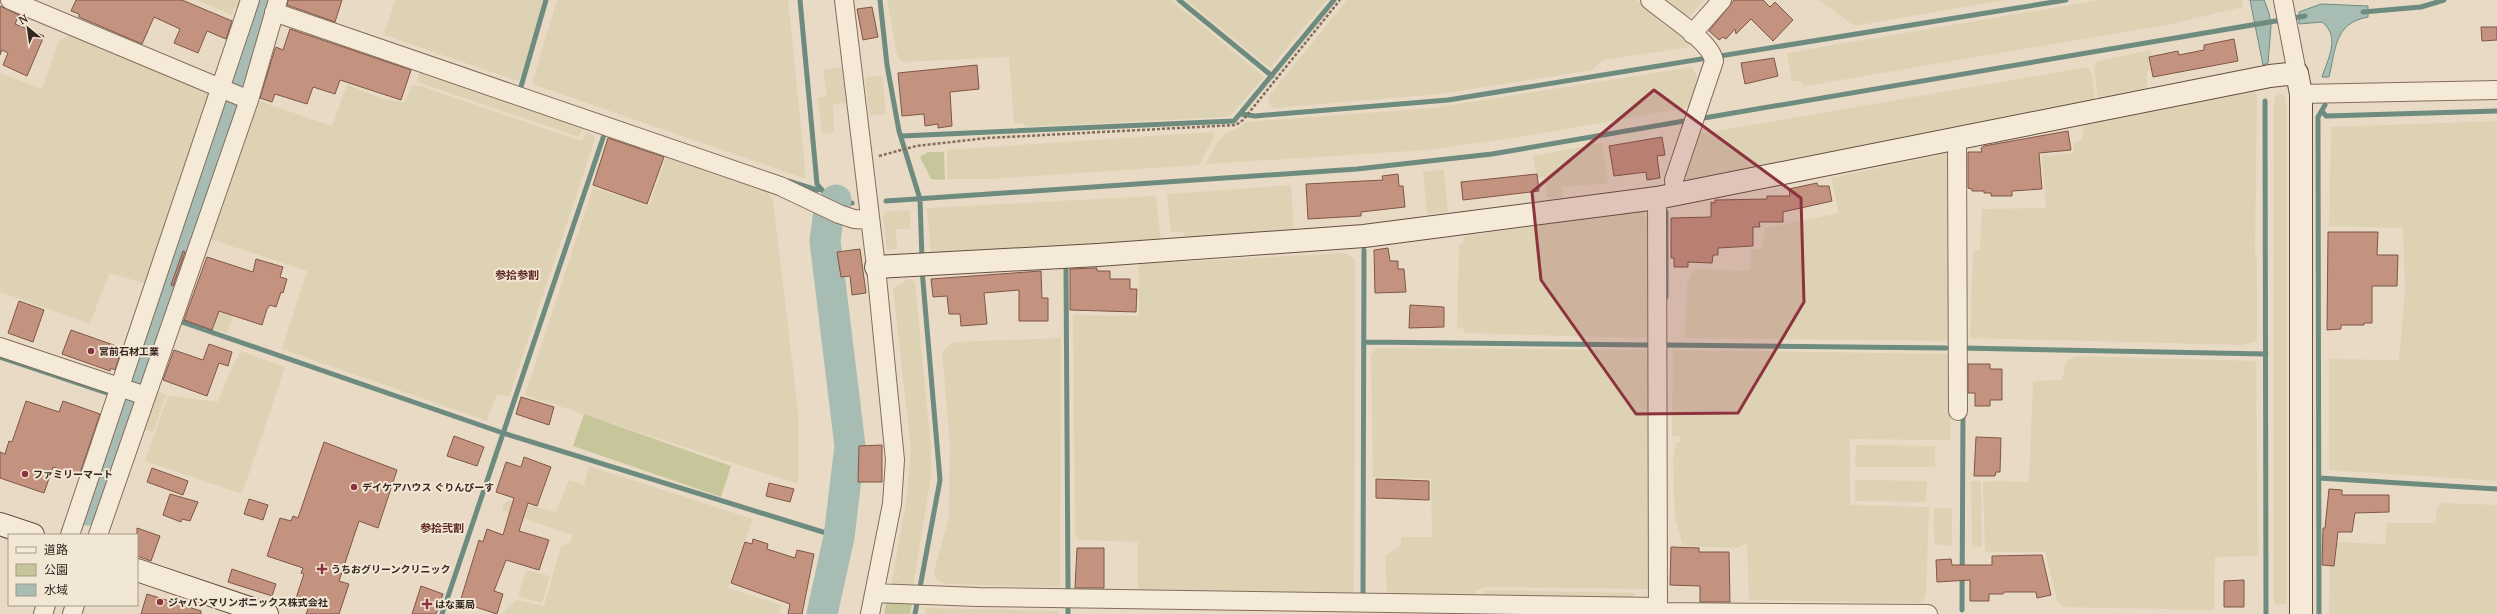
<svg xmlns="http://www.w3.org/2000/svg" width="2497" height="614" font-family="'PT Serif','Noto Sans JP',serif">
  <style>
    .farmland { fill: #ded2b4 }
    .green { fill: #c6c69a }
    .water { fill: #a7bdb4; stroke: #6e8b80 }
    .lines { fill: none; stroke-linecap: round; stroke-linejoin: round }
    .stream { stroke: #6e8b80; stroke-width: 5 }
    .river { stroke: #a7bdb4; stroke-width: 31 }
    .building { fill: #c4937f; stroke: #7f5646 }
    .street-casing { stroke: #836d5d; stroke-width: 20 }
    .secondary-casing { stroke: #654e40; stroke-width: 24 }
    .path { stroke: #836d5d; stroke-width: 2.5; stroke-dasharray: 3 2; stroke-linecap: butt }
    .street { stroke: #f5e9d8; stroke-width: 18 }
    .secondary { stroke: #f5e9d8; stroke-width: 22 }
    .marked { fill: #8c333f; fill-opacity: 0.2; stroke: #8c333f; stroke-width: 3; stroke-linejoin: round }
    .poi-dot { fill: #8c333f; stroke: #f2e6d4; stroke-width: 1.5 }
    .labels { text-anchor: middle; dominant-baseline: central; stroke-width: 4; stroke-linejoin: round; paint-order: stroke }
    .poi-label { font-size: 10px; font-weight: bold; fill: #342720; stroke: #f2e6d4; text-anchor: start }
    .neighbourhood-label { font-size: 11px; font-weight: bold; fill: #5d2823; stroke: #f2e6d4 }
  </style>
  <rect width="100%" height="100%" fill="#e9dac5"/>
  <path class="farmland" d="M197,0H245L242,7L234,8L232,15Z
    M395,0H544L521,76L518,81L384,35Z
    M557,0H788L806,179L532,84Z
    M887,0H1171L1264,77L1231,115L1226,117L1026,127L1023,123H1014L1009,57L901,62L897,54Z
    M1186,0H1327L1270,68Z
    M1347,0H1636L1690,43V47L1603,60L1592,70L1440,94L1274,108L1270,105L1268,97Z
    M1664,0H1704L1687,20Z
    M1819,0H2006L1859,25H1853Z
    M2099,0H2242L2243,7L2172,24L1805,86L1800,81H1792L1787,53Z
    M70,35L86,42L95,43L211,94L150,285L109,273L90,324L0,292V73L42,89L59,40Z
    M2151,50L2153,68L2147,72V91L2098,99L2094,66L2098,61Z
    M842,67L846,103L833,104L834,133L822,134L818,98L827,96L823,70Z
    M1692,67L1697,76L1691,107L1526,136L1427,150L1206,164L1216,144L1227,132L1235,130L1246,122L1433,108Z
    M2088,67L2092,76L2095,101L1690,181L1686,178L1683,169L1699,134Z
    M420,69L585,124L579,137L417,82Z
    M882,76L886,114L869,115L865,77Z
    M347,85L384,99L404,103L412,85L420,86L582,141L586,132L592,134L595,139L509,397L497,394L487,421L282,349L307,271L210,239L256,100L332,126Z
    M2255,91L2257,95L2255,252L2257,259V341L2243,345L1970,338L1973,252L1980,250L1982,209L2046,208L2042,156L2074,153V142L2081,140L2083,136V125Z
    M2282,94L2286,99V603L2277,605L2274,602V99L2277,95Z
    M2497,121V481L2329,470V359L2399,360L2405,292L2403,228L2329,226L2331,127Z
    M1212,132L1215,135L1199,165L991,179H947V150Z
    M1602,143L1608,183L1562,187L1563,197L1548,198L1544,177L1537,178L1533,156Z
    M1949,153L1950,341L1685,338L1687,285L1692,272L1698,269L1750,271L1751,249H1762L1765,228L1839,213L1831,178Z
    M667,154L763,187L773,200L798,411V484L525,395L593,188L650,204Z
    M1444,169L1448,212L1427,214L1423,172Z
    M1291,185L1294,231L1185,238L1184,232H1171L1167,197L1169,194Z
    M1156,196L1161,241L931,254L927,208Z
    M910,210V229H896L897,249L887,250L883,216L887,211Z
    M1644,211L1645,217H1649L1650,327L1648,338L1464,333V329L1457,328L1459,244L1463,243L1464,236Z
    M1345,253L1355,259L1354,595L1138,591V542L1079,540L1075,534L1073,315L1139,316V264Z
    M909,279L915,282L931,448V476L913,587L891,586L906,502L911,450L893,288Z
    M219,307L235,312L227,333L213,329Z
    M1061,338L1060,587L945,584L936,579L934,572L949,517L950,444L942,353L949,345L955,342Z
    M1377,348L1650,350L1649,589L1487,587L1476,591L1470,598L1387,595L1385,556L1401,545V537H1432L1431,479L1373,477L1371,355Z
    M1673,350L1948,354L1951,358L1950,440L1850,439V505L1929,507L1926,597L1920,603L1749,600L1747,543L1737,548L1683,546L1675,519L1673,459L1676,443L1681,441V437L1672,436Z
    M241,351L285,367L242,494L145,461L168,396L218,402L229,374Z
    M2074,356L2256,361L2258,556L2215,557L2214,610L2063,607L2057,600L2045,552H1985L1983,483L1992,481L2029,482L2033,381L2062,380L2066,362Z
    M157,391L166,394L153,432L144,430Z
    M1856,445L1935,446V467H1855Z
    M589,466L753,519L728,588L781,605L779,614H501L517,600L544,606L561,546L570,543L572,535L503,511V505L509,500L556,512L569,480L584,485Z
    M1855,480L1927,481L1926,502L1855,501Z
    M1971,481H1981L1982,547H1972Z
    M2441,503L2497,505V614H2329L2330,542L2385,544L2387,523H2436V510Z
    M1934,508H1952V546L1934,544Z
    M526,570L550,576L542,603L518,596Z
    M1487,590L1632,593L1636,594L1632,599L1487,597L1483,595L1484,591Z
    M926,608L1059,611V614H925Z"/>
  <path class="green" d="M928,152H944L945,180L931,179L920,157Z
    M584,414L731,466L721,497L573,446Z
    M887,599H913L910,614H884Z"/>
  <path class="water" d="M2250,0H2264L2269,13L2271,26L2268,63L2263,65Z
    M2321,4L2368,6V17C2334,23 2336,49 2329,77H2322C2328,58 2341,37 2322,22L2299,24V12Z"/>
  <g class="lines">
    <path class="stream" d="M800,0L817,184C826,196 836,204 852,203
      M880,0L887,65L899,131L920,199L922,260
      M1179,0L1272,76
      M261,3L266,5
      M2363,12L2421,7L2444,0
      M520,90L546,0
      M2265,101L2266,614
      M2322,111L2326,116L2497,111
      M1241,114L1255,116L1448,100L2066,0
      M1698,119L2305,16
      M902,136L1234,121L1334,0
      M788,181L817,190L821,189
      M886,201L1357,169L1492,154L1690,120
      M1066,267L1068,589
      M1666,297V212
      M155,313L159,315
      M182,322L503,433L839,537
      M1364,342L1648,345
      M1664,345L1946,348
      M1961,348L2266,354
      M0,357L125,399
      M2319,478L2497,489
      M1363,595L1364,250
      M1068,603V614
      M1962,610L1963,412
      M442,614L605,132
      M915,614L940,480L922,270
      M2319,614L2318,128V117L2325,105"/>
    <path class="river" d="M88,510L262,0
      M822,614L839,537L850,446L825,241L828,218L836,200"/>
  </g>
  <path class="building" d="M76,0H182L232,21L226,39L207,31L198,53L174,43L180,29L154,17L142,44L79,17V14L71,11Z
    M288,0H342L335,22L287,5Z
    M1734,0H1763L1770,7L1775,2L1793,20L1773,41L1751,19L1736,34L1735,29L1726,39L1723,37L1719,40L1709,31Z
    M0,6L19,15L15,24L44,36L27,76L3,65L8,53L2,50L0,55Z
    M872,7L878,37L863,40L857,9Z
    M2481,27H2497V40L2482,41Z
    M290,29L411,70L401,100L340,80L335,94L313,87L307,104L275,94L272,102L260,98L274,52L276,47L283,50Z
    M2234,39L2238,61L2153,77L2149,57L2178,51L2179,55L2204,50V45Z
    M1774,58L1778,76L1745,84L1741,63Z
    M977,65L979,89L950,92L952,126L938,128V124L925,126L924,114L902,116L898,73Z
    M2068,131L2071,150L2039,153L2042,189L2012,191V196H1991V193H1984V191H1972V189L1968,188V152H1982L1981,148L1984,146Z
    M1662,137L1665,155L1657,156L1660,178L1647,180L1646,172L1614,176L1609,146Z
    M608,138L664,157L647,204L593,185Z
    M1398,174L1399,186H1403L1405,207L1361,212V216L1308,219L1306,184L1383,180L1382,176Z
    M1537,174L1539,191L1463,200L1461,182Z
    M1817,183L1818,186H1829L1832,201L1783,212V222H1759L1760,227H1753V246L1718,248V255H1713L1712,263L1688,262V267H1674V258H1671V218L1711,217V202L1715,203V200L1767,199V196H1790L1789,189Z
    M2328,232H2378L2377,255H2398L2397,286H2372V323H2364V325H2341V329L2327,330Z
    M1388,248L1390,261H1398V269H1404L1406,292L1375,293L1374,250Z
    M860,249L866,293L852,295L850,276L841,277L837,252Z
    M183,251L185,252L173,286L171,285Z
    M207,257L253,272L256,259L283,267L280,277L287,279L283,293L281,292L276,307L270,305L267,309L262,325L219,311L212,330L184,320Z
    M1097,268V271H1110V279H1130V289H1137L1136,312L1070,310V269Z
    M1041,271L1042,298H1048V321H1019V290L984,293L987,324L961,326L960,314H949L947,296L933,297L931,279Z
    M19,301L44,310L33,342L8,333Z
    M1410,305L1444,307V327L1409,328Z
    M71,330L122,348L115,370L111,368L110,371L62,354Z
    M209,344L232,352L228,366L219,363L207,396L163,380L174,350L203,360Z
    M1968,364H1990V369H2002V400H1990V406H1975V393H1968Z
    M521,397L554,407L549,425L516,414Z
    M26,401L59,412L63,401L100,414L79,476L53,467L44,493L0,478V452L5,454L9,441L12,442Z
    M454,436L484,447L477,466L447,456Z
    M1976,437L2001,438L2000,472H1996L1995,476H1974Z
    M324,442L397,470L378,528L359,521L339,581L349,584L339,614H306L308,609L294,604L304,574L301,573L303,568L267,556L280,518L291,521L293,516L298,518Z
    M882,445V482H858L859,446Z
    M524,457L551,467L537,506L528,503L519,531L549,540L539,570L506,560L494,591L503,594L497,614L460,602L479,540L483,542L487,529L503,535L514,498L496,492L506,462L521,467Z
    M152,468L188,481L183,495L147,482Z
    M1376,479L1429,481V500L1376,498Z
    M769,483L794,489L790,502L766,496Z
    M2329,489L2342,490V495H2389V512L2355,513L2352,532H2338L2334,566L2322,565L2323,528H2325Z
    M170,494L198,502L190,521L182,519L181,522L163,515Z
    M249,499L268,505L263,520L244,514Z
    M137,528L160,536L151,561L137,556Z
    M753,539L768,544L767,549L795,558L797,550L814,554L802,614H788L790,604L731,583L745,542L752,544Z
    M1671,547L1699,548V552H1729L1730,602H1700V586L1670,585Z
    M1077,548H1104V588H1075Z
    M2042,555L2051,595L2037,598L2036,592H2004L2003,594H1989V601H1970V580L1937,582L1936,560L1951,559L1952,565H1992V556Z
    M232,569L276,584L272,596L228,582Z
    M2244,580V607H2224V581Z
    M421,586L443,594L436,614H412Z
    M147,594L201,611V614H141Z"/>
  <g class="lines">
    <g class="street-casing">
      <path id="street" d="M10,0L249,100
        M844,0L876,267L895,460L892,504L870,614
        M1650,0C1666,14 1711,41 1714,61L1674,180L1675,195
        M2283,0L2297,73
        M274,12L780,186L839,214L854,219L869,220
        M1692,34L1722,0
        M2301,94L2497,90
        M1957,140L1958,411
        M1657,198L1658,614
        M0,347L146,396
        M70,535L250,0
        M98,535L249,100L278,0
        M874,593L978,597L1658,607
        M1658,612L1928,614
        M43,614L46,605
        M72,614L75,605"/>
    </g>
    <g class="secondary-casing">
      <path id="secondary" d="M876,267L1098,255L1364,236L1657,198L2270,76L2297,73L2301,94V614
        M0,524L33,535
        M137,570L267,614"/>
    </g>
    <path class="path" d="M879,156L916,146L987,138L1236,125L1243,120L1340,0"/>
    <use href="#street" class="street"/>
    <use href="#secondary" class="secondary"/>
  </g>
  <path class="marked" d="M1654,90L1801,198L1804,302L1738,413L1636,414L1541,280L1532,192Z"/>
  <g class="poi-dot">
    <circle cx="91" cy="351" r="4"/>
    <circle cx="25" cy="474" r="4"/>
    <circle cx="354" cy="487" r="4"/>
    <path d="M320 563h4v4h4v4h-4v4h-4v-4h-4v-4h4z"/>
    <circle cx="160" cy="602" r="4"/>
    <path d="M425 598h4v4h4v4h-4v4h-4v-4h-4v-4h4z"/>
  </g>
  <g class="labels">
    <g class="poi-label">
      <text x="99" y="351">宮前石材工業</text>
      <text x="33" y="474">ファミリーマート</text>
      <text x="362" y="487">デイケアハウス ぐりんぴーす</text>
      <text x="331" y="569">うちおグリーンクリニック</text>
      <text x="168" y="602">ジャパンマリンポニックス株式会社</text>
      <text x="435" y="604">はな薬局</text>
    </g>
    <g class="neighbourhood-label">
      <text x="517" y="275">参拾参割</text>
      <text x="442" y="528">参拾弐割</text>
    </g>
  </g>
  <rect x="8" y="534" width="130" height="72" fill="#f2e6d4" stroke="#a69a8c"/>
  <rect x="16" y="547" width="20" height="6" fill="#f5e9d8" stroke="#a69a8c"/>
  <text x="44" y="554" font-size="12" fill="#342720">道路</text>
  <rect x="16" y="564" width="20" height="12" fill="#c6c69a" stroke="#a69a8c"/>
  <text x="44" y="574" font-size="12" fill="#342720">公園</text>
  <rect x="16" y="584" width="20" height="12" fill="#a7bdb4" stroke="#a69a8c"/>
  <text x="44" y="594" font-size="12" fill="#342720">水域</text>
  <g transform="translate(28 28) rotate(331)" stroke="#f2e6d4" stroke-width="3" paint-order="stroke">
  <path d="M0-3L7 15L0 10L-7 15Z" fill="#342720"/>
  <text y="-6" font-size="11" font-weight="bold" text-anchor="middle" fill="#342720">N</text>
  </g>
</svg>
